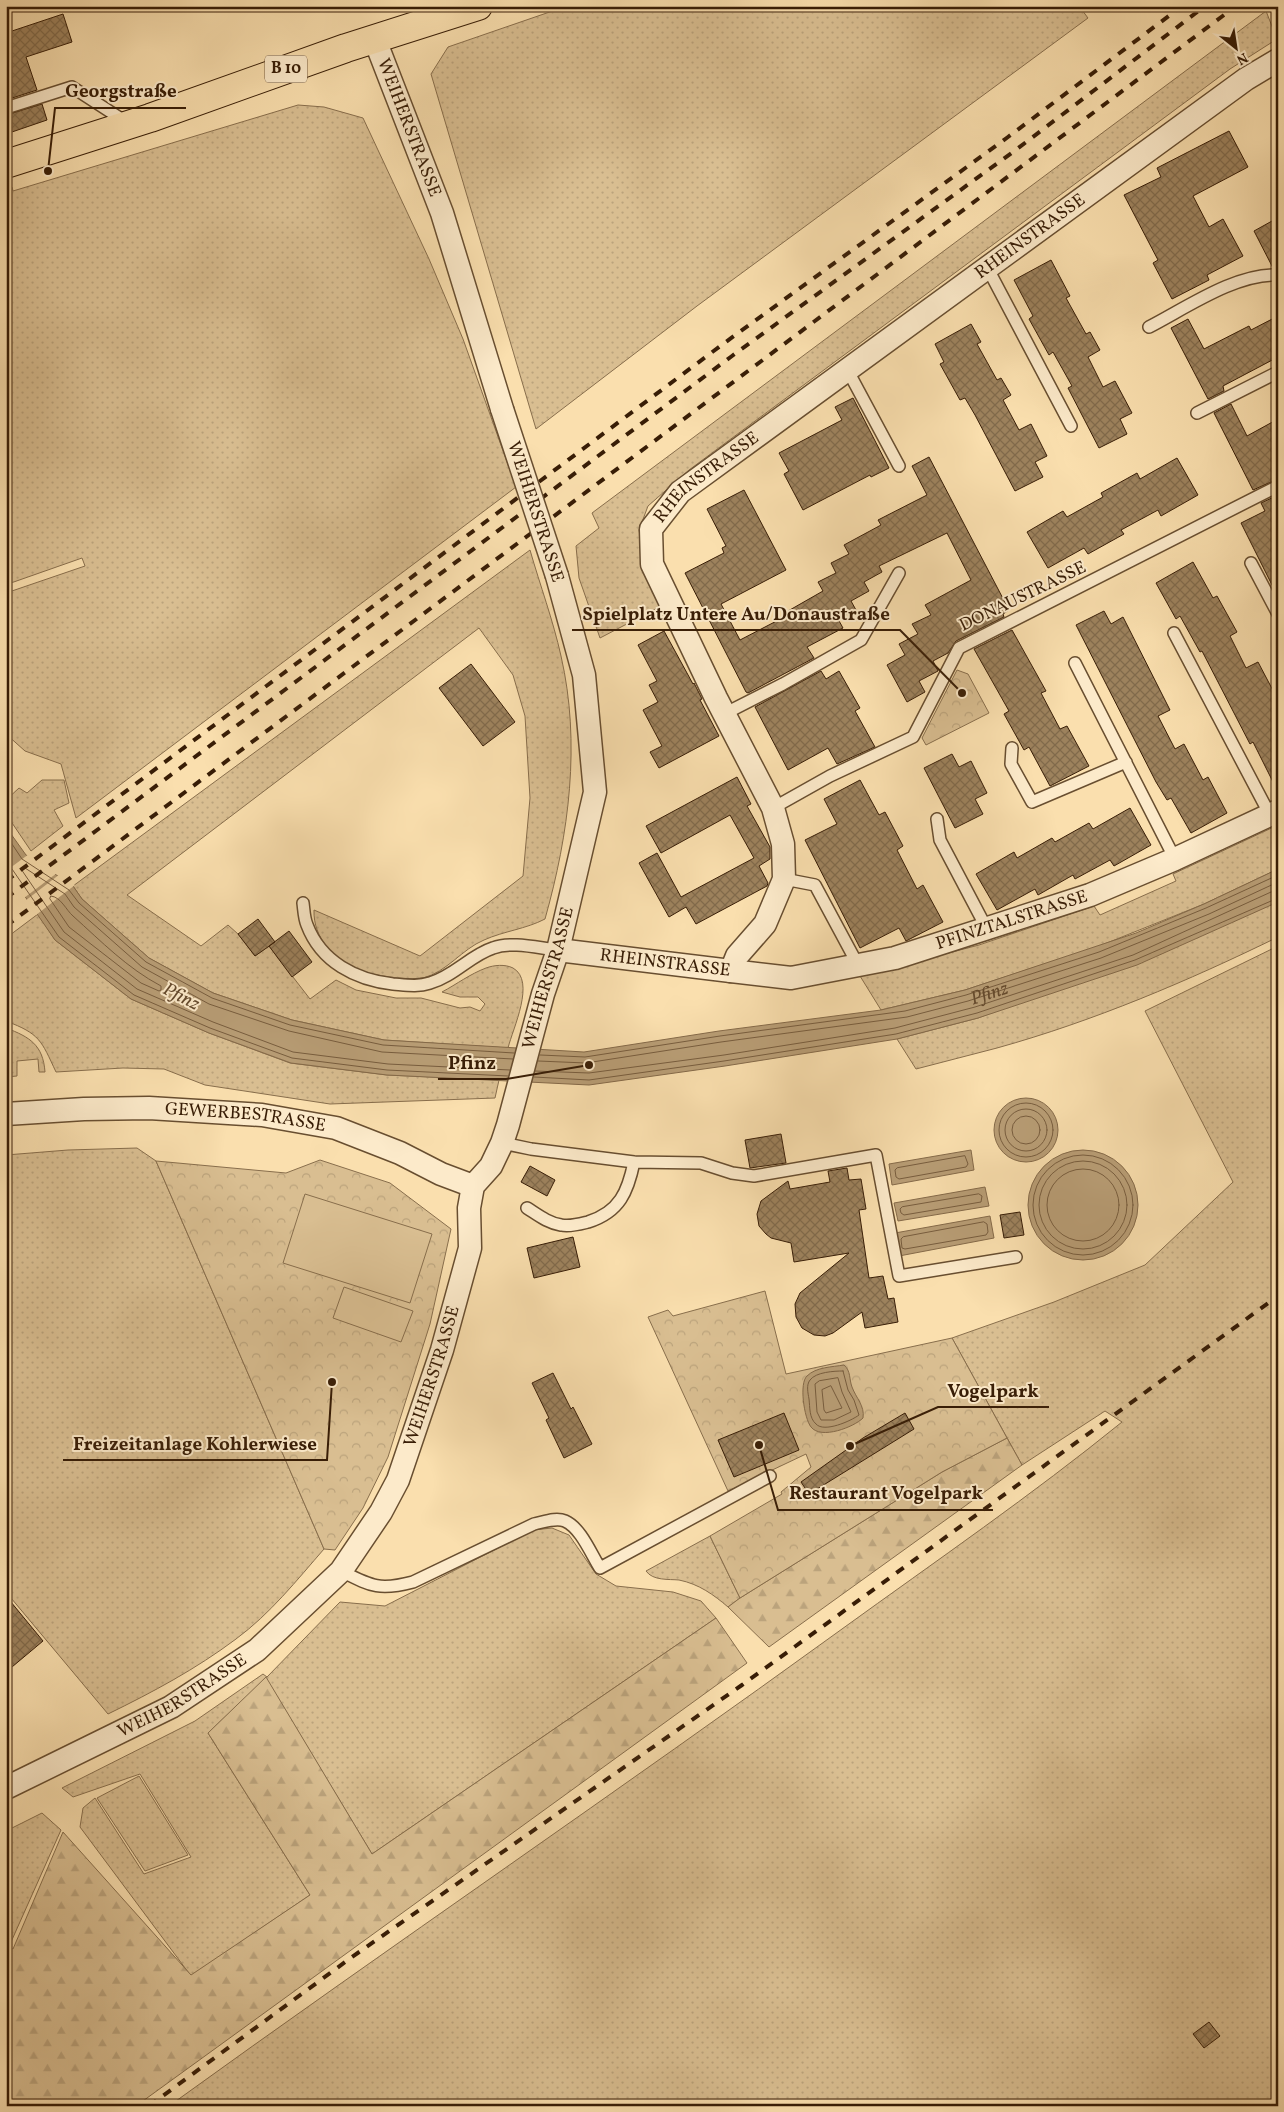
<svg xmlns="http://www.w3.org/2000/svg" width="1284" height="2112" font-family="Vollkorn,serif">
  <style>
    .grass { fill: url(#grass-dots); stroke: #886e4c }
    .forest { fill: url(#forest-firs); stroke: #886e4c }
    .park { fill: url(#park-crowns); stroke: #886e4c }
    .pitch { fill: #d9be91; stroke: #886e4c }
    .water { fill: #b89d75; stroke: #856a49 }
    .pier { fill: #fadfae }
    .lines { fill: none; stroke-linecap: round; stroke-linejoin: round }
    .shore { stroke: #785d3e; stroke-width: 1 }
    .building { fill: url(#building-cross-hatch); stroke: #381d06 }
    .service-casing { stroke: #684e30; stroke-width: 14 }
    .minor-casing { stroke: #684e30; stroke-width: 25 }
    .primary-casing { stroke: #381d06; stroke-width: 30 }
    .service { stroke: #fceaca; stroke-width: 11 }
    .minor { stroke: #fceaca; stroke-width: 22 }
    .primary { stroke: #fadfae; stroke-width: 28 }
    .rail { stroke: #381d06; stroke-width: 4; stroke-dasharray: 9 9; stroke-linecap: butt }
    .minor-bridge-casing { stroke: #684e30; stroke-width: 25; stroke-linecap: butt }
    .minor-bridge { stroke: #fceaca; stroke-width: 22 }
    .labels { text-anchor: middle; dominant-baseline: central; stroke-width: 4; stroke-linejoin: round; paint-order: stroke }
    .shield { fill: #fceaca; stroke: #735a41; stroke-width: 1 }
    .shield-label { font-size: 16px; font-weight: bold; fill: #381d06 }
    .street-label { font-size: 18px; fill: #381d06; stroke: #fceaca }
    .water-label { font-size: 19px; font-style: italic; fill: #654a2d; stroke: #fceaca }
    .leader { fill: none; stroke: #381d06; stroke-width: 2 }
    .callout-dot { fill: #381d06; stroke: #fceaca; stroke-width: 2 }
    .callout-label { font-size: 19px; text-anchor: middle; font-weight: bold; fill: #381d06; stroke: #fceaca; stroke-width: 4; stroke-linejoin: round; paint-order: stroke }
  </style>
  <defs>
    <pattern id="grass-dots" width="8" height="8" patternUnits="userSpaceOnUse" patternTransform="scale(1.25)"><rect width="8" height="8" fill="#d9be91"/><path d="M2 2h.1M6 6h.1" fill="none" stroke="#bba37c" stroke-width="1.8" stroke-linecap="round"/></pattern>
    <pattern id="forest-firs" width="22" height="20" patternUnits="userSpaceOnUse" patternTransform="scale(1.25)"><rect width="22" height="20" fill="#d9be91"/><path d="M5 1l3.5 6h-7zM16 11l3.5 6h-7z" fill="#bba37c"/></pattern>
    <pattern id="park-crowns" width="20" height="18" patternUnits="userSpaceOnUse" patternTransform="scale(1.25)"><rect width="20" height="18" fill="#d9be91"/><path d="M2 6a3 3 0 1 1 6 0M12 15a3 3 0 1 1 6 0" fill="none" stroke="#bba37c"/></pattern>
    <pattern id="building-cross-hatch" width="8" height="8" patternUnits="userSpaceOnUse" patternTransform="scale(1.25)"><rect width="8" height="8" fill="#9d825d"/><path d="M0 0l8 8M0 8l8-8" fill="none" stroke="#816a4b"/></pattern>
  </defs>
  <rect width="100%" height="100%" fill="#fadfae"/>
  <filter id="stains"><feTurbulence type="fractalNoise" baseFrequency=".004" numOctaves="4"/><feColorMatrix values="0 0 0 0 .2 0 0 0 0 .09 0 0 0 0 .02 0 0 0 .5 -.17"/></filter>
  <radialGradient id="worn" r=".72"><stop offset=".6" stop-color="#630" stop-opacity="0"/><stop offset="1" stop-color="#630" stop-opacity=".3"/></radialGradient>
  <path class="grass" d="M567,6H1079L1088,18L697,306L536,429L431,74L448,47Z
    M1266,11L1277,39L1230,69L689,470L648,506L639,530L645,564L665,604L600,638L579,578L576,546L599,528L592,513Z
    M298,105L324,107L363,118L429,259L463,339L516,487L76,818L61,764L25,751L6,734V593L85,566L82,558L8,584L6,577V188L12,187L13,191Z
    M530,550C540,585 553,620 561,656C581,743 569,834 545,919C526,929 504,931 484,940C462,949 447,972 423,978C411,980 400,978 389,977C379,975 368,974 359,970C334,960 313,938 314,910L420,956L523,876L530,798L525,716L513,675L479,628L127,895L201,946L228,925L238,934L255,956L269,946L310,999L336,980L356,990L396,998H421L460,1008L470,1007L480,1011L485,1004L478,997H460L442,992C457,984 470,974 486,968C494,965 505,964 513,968C536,981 513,1028 508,1048L384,1040L292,1020L213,993L149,958L82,899L73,886Z
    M42,780H64L69,803L54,810L63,826L31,851L6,814V800L19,788L27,793Z
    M1278,825V869L1204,904L1097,947L965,990L881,1010L860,976L979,945L1094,906L1100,915L1176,881L1173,874Z
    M1278,902V937C1188,981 1094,1021 997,1048C970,1055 943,1062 916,1069L897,1039L978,1018Z
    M38,914L55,940L131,999L209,1033L290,1063L387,1075L499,1080L495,1098L330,1104L205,1085L164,1069L123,1068L56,1072C41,1040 40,1034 6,1021V938Z
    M1278,946V2106H169C392,1945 620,1790 842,1629C936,1561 1032,1495 1122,1422L1105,1411L1022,1465L952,1338L1054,1302L1145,1265L1233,1182L1145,1011Z
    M6,1028C30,1037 43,1045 45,1072H39L38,1059L17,1061V1076L6,1077Z
    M137,1148L156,1161L324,1549C297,1580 270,1614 236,1639C196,1669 153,1692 108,1714L6,1592V1155L68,1150Z
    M552,1528L569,1535L596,1574L616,1586L673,1592L701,1601L716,1618L372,1854L266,1678L208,1733L310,1895L191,1976L80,1827L83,1808L95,1798L144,1874L191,1857L140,1774L73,1797L62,1788L195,1721L263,1674L267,1677L340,1602L385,1606L533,1530Z
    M710,1536L740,1598L728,1607C714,1595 699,1584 679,1580C669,1579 653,1581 646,1571Z
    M139,1776L188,1855L145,1871L97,1798Z
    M42,1813L61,1830L11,1942L6,1938V1831Z"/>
  <path class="forest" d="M1007,1438L1022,1465L769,1647L728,1607L740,1598L942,1472Z
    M716,1618L747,1663L136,2106H6V1946L13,1949L63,1832L191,1975L310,1895L208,1733L266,1677L372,1854Z"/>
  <path class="park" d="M957,670L968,674L989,713L926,745L922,738Z
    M320,1160L390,1183L451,1229L430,1324L388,1457L363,1508L335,1550L324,1549L156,1161L286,1173Z
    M765,1291L786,1374L952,1338L1007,1438L942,1472L740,1598L710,1536L782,1494L781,1492L811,1467L806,1454L728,1491L648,1317L668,1310L673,1316Z"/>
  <path class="pitch" d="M305,1194L432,1234L410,1303L283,1263Z
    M344,1287L413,1311L401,1342L333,1318Z"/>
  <path class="water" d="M6,827L26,855L73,886L82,899L149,958L213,993L292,1020L384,1040L584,1052L719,1031L881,1010L965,990L1136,933L1204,904L1278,869V902L1137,965L978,1018L897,1039L725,1066L589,1085L387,1075L291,1063L209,1033L131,999L55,940L6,869Z
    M994 1130a32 32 0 1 1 64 0a32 32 0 1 1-64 0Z
    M1028 1205a55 55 0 1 1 110 0a55 55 0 1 1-110 0Z
    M971,1150L974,1170L892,1185L889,1164Z
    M985,1187L989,1206L898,1221L894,1203Z
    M990,1216L994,1238L899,1256L895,1233Z
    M844,1365C851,1371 849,1379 852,1387C856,1398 865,1406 863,1418C854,1427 821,1440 811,1427C804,1418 799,1383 807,1376C816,1367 832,1367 844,1365Z"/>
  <path class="pier" d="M29,854L57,873L24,898L6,871Z
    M60,874L75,885L36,915L25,901Z"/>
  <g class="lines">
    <g class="shore">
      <path d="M6,835L22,859L69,890L79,903L146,962L212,998L290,1025L383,1045L514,1053"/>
      <path d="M6,867L12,869L59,937L134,995L210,1028L292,1058L387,1070L508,1076"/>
      <path d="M51,896C61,897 66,910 73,916C102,942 127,968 161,986V990L159,991L141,983L69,927L50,899Z"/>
      <path d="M540,1055L585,1057L720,1036L905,1011L966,995L1099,952L1206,908L1278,875"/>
      <path id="s1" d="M538,1061L586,1063L721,1042L907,1017L968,1001L1101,958L1209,914L1278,882"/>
      <path d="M510,1070L388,1064L293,1052L213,1022L137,989L64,932L21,869L25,868L65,894L74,907L142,967L209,1004L289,1031L382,1052L513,1059"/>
      <path d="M535,1071L589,1073L724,1055L895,1028L975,1007L1133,955L1271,892L1278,891"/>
      <path d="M534,1077L589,1080L724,1061L896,1034L977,1013L1135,960L1278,898"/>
      <circle cx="1026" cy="1130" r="27"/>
      <circle cx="1026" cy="1130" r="21"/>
      <circle cx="1026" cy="1130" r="14"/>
      <circle cx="1083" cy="1205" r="50"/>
      <path d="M965,1156L968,1164L966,1167L899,1179L896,1177L895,1170L897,1168Z"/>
      <circle cx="1083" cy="1205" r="44"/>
      <circle cx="1083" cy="1205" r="36"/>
      <path d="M979,1194L982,1196L981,1202L904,1215L901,1213L900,1209L902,1207Z"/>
      <path d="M984,1222L987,1224L988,1232L986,1235L905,1249L902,1248L901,1239L903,1237Z"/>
      <path d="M843,1371L848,1390L854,1400L859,1415C851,1421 824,1433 816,1424C809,1418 810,1407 809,1399C808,1393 806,1385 810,1380C816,1372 834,1371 843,1371Z"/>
      <path d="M838,1378L842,1392L851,1412L834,1420H821L817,1412L815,1384L819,1381Z"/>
      <path d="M831,1386L842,1408L826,1413L824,1410L822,1390Z"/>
    </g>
  </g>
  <path class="building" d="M63,14L72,42L26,57L37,90L6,100V33Z
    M42,104L47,120L6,134V115Z
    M1229,131L1248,167L1193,196L1209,227L1223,219L1243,256L1207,275L1209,280L1172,299L1153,263L1158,260L1124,195L1161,177L1157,168Z
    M1272,221L1278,232V268H1273L1254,231Z
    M1051,260L1070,296L1066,298L1086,334L1090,332L1100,350L1088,357L1103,387L1115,381L1132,413L1120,419L1127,434L1099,448L1068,388L1072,386L1053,352L1049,355L1029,319L1033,316L1014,280Z
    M1278,316V357L1223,386L1224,391L1208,399L1171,328L1188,319L1204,349L1249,326L1251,330Z
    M971,324L981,342L977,344L997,380L1001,378L1011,395L1003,400L1019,430L1031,424L1047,456L1035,462L1043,477L1015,491L975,415L965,398L960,400L940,364L944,362L935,344Z
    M853,398L889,468L871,477L870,475L803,510L784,474L789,471L779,453L842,420L835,407Z
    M1231,404L1247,436L1278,419V479L1253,490L1214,413Z
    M929,457L1009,610L1003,614L1004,617L956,641L948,653L933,661L938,671L919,681L925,692L907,702L887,665L905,655L899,644L918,634L912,624L931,615L925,605L971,580L947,533L879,566L882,572L864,582L869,591L851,601L856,610L838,619L843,628L807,647L814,658L748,693L746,692L685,573L724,553L722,548L726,546L707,509L744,490L786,570L721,604L740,640L790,614L788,611L823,591L818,582L836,573L831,563L849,554L844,545L881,525L878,520L927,495L912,466Z
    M1177,458L1198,495L1161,516L1158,510L1121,530L1124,534L1088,554L1084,548L1048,568L1027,532L1063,511L1067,517L1103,497L1101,493L1137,473L1140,479Z
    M1278,495V597L1241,523L1265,511L1261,503Z
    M1193,562L1213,598L1217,596L1237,632L1230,636L1246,668L1258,662L1278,700V792L1253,742L1250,744L1202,651L1200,652L1180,616L1176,619L1156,583Z
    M1104,611L1111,624L1123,617L1170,710L1158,716L1175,749L1184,744L1203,780L1208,777L1227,813L1191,833L1171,798L1167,800L1156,782L1076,625Z
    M1012,630L1046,691L1041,693L1060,729L1067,726L1089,766L1050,786L1029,747L1024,750L1004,714L1009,711L974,649Z
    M664,631L693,684L694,683L702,699L700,700L719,736L659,768L650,752L662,746L643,710L658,702L649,685L657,681L638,645Z
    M471,664L515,722L483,746L439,688Z
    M821,671L826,679L839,671L860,708L855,711L875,747L837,764L828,748L788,770L755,707Z
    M952,754L959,767L971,761L987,793L975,799L983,814L955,828L924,768Z
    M737,777L751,804L747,806L770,847V859L759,866L768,883L767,886L696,924L686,907L669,917L639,863L657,853L681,897L754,858L730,815L661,853L646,826Z
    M860,780L879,815L885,812L903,846L897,850L917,889L923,885L943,922L906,941L899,928L860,948L805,840L837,824L824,799Z
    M1130,808L1151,845L1114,866L1110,860L1075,879L1073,875L1038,895L1035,889L997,910L976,874L1014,852L1017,858L1052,838L1055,842L1089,823L1093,829Z
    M258,919L275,942L255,956L238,934Z
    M289,931L312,962L292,977L269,946Z
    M781,1134L786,1163L750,1168L745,1140Z
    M530,1166L555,1180L547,1196L521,1182Z
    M847,1168L849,1180L861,1179L866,1209L859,1210L869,1278L883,1276L888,1299L894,1298L898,1322L865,1328L862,1312L833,1333L825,1336L814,1335L802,1328L796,1317L795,1304L800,1293L849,1253L794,1262L791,1243L771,1238L766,1234L759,1226L757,1214L761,1201L788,1181L790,1189L830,1182L828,1171Z
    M1020,1212L1024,1235L1004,1238L1000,1215Z
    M573,1237L580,1267L534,1278L527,1248Z
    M553,1373L571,1409L573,1407L592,1444L564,1458L546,1420L549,1418L532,1383Z
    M784,1413L799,1450L734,1477L718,1440Z
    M905,1413L914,1429L809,1494L801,1482L863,1438Z
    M6,1596L43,1641L6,1672Z
    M1209,2022L1220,2036L1204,2048L1193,2034Z"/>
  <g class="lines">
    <g class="service-casing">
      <path id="service" d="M6,108L72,87L126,122
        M988,269L1071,426
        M1149,327C1186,308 1236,273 1278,275
        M848,371L899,466
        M1197,413L1278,372
        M1251,563L1278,614
        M1174,633L1270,815
        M1075,663L1175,859
        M724,714L783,684L861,640L899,573
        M1012,748L1011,764L1032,802L1126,762
        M773,808L830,776L913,737L959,648L1278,486
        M937,819L940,840L987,929
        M784,879L815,885L858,965
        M303,903C304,910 304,918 307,925C321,962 356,980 393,984C406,985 418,987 430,983C454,976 471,955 493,948C512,941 538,948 558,950
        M502,1143L531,1149L634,1162L701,1163L732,1173L754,1176L876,1155L899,1276L1016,1257
        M527,1208C538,1215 548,1223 561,1225C570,1227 580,1224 588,1222C620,1212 628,1191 634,1162
        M341,1571C371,1586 379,1591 413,1582L534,1524C544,1522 556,1517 565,1521C581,1528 591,1554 600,1568L770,1476"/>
    </g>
    <g class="minor-casing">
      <g id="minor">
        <path id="s2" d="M375,40L442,213L502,409"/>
        <path id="s3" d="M558,950L731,971L737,956L765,924L776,898L784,879L783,844L773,808L716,698L652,564L651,529L680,492L1246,79L1278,60"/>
        <path id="s4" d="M731,971L791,978L895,958L1090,895L1175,859L1278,811"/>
        <path id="s5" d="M6,1114L84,1109L149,1108L262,1115L336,1128L400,1153L441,1174L473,1186"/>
        <path id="s6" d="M6,1788L171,1707L257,1650L341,1571L381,1512L398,1480L442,1350L470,1248L469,1208L473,1186L491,1166L502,1143L508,1125L543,994L558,950L595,792L584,675L557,576"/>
      </g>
    </g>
    <g class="primary-casing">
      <path id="primary" d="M6,164L150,118L346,48L478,6"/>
    </g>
    <use href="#service" class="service"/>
    <use href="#minor" class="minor"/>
    <use href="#primary" class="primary"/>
    <path class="rail" d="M6,881L723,344L1008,137L1182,6
      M6,898L732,356L1017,149L1205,6
      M6,926L1236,6
      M149,2106L352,1957L742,1685L1278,1296"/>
    <g class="minor-bridge-casing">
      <path id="minor-bridge" d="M502,409L557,576"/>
    </g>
    <use href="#minor-bridge" class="minor-bridge"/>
  </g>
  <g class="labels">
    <rect class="shield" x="265" y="55.5" width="42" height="27" rx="4"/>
    <g class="shield-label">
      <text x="286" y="69">B 10</text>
    </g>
    <g class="street-label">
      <text stroke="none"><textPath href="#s2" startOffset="94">WEIHERSTRASSE</textPath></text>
      <text stroke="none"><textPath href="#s3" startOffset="1142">RHEINSTRASSE</textPath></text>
      <text stroke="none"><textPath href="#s3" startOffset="738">RHEINSTRASSE</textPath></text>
      <text transform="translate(535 512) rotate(72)">WEIHERSTRASSE</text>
      <text transform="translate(1023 597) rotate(-26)">DONAUSTRASSE</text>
      <text stroke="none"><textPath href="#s4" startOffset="289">PFINZTALSTRASSE</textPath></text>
      <text stroke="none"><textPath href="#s3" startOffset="108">RHEINSTRASSE</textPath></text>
      <text stroke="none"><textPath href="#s6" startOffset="1039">WEIHERSTRASSE</textPath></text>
      <text stroke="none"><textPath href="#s5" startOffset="240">GEWERBESTRASSE</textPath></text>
      <text stroke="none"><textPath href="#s6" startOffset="619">WEIHERSTRASSE</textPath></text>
      <text stroke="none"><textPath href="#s6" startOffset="199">WEIHERSTRASSE</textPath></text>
    </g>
    <g class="water-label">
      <text stroke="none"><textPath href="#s1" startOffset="458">Pfinz</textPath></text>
      <text transform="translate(181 997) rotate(27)">Pfinz</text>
    </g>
  </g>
  <path class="leader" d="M48 171L55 108H186M962 693L900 630H572M589 1065L506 1079H438M850 1446L938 1407H1049M332 1382L327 1460H63M759 1445L778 1510H993"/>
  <g class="callout-dot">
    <circle cx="48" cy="171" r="5"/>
    <circle cx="962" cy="693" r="5"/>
    <circle cx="589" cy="1065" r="5"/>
    <circle cx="850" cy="1446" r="5"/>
    <circle cx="332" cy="1382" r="5"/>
    <circle cx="759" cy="1445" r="5"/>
  </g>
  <g class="callout-label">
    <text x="121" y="97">Georgstraße</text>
    <text x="736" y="620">Spielplatz Untere Au/Donaustraße</text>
    <text x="472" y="1069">Pfinz</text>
    <text x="993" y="1397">Vogelpark</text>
    <text x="195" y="1450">Freizeitanlage Kohlerwiese</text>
    <text x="886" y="1499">Restaurant Vogelpark</text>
  </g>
  <rect width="1284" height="2112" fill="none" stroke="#fadfae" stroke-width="25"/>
  <rect x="8" y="8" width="1269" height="2097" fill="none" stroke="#381d06" stroke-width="2.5"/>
  <rect x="12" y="12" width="1259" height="2087" fill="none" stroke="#381d06"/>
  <g transform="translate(1236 48) rotate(150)" stroke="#fceaca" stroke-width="4" paint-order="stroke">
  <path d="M0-4L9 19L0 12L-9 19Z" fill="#381d06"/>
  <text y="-8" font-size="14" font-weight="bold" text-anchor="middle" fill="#381d06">N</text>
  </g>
  <rect width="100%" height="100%" filter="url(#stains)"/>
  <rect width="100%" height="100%" fill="url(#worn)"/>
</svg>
